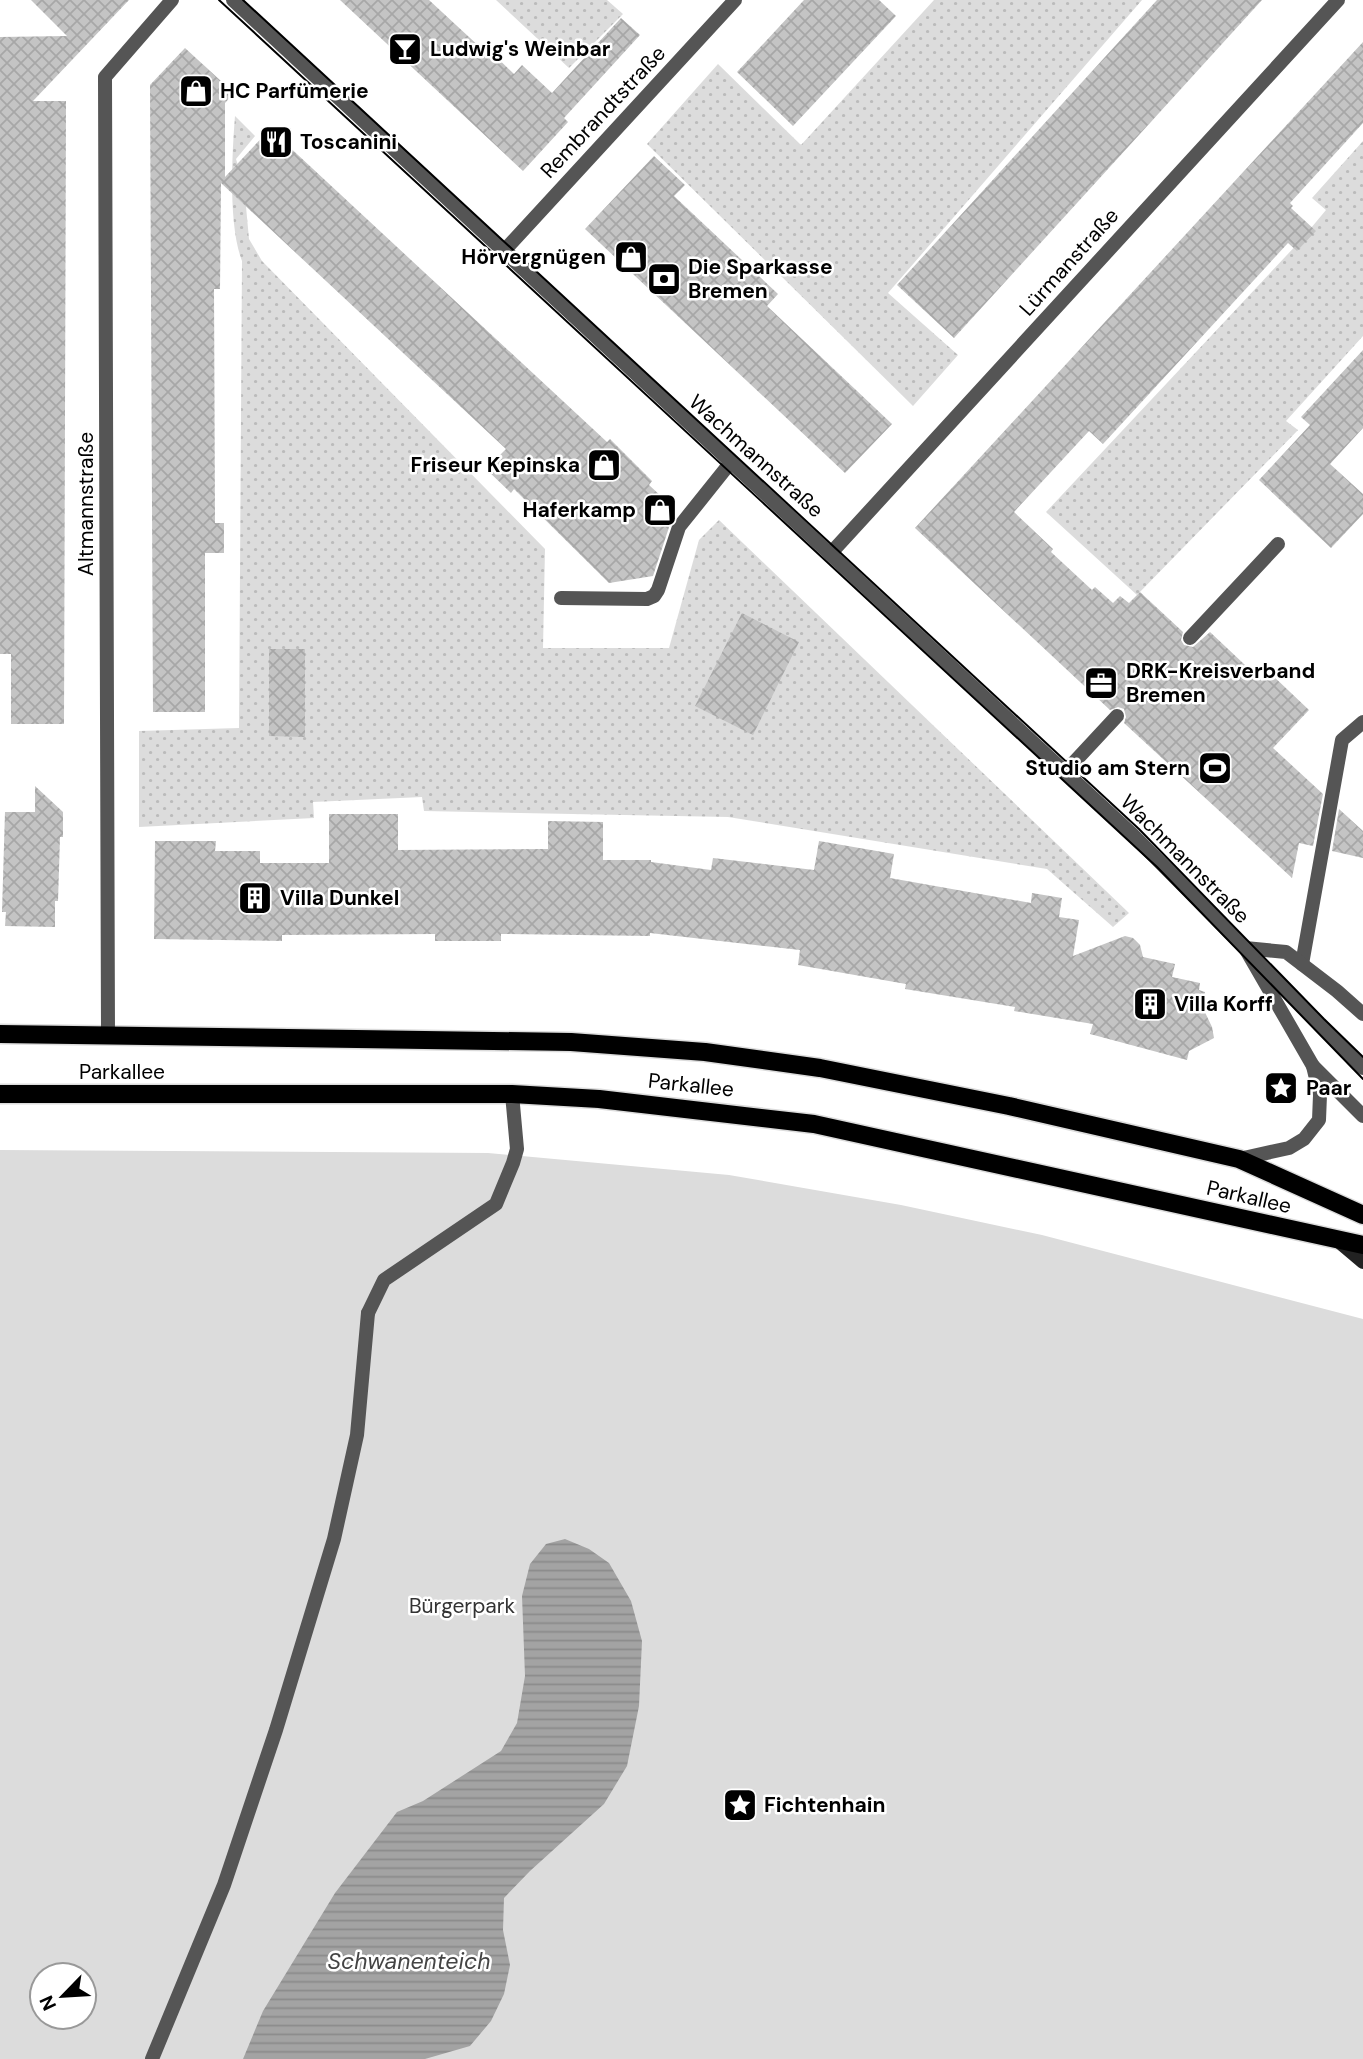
<svg xmlns="http://www.w3.org/2000/svg" width="1363" height="2059" font-family="'DM Sans',sans-serif">
  <style>
    .grass { fill: url(#grass-dots) }
    .park { fill: #dcdcdc; fill-rule: evenodd }
    .water { fill: url(#water-rules) }
    .building { fill: url(#building-cross-hatch) }
    .lines { fill: none; stroke-linecap: round; stroke-linejoin: round }
    .primary-casing { stroke: #dbdbdb; stroke-width: 21 }
    .service { stroke: #555; stroke-width: 14 }
    .minor { stroke: #555; stroke-width: 14 }
    .secondary { stroke: #222; stroke-width: 14 }
    .primary { stroke: #000; stroke-width: 18 }
    .tram { stroke: #000; stroke-width: 2 }
    .labels { text-anchor: middle; dominant-baseline: central; stroke-width: 5; stroke-linejoin: round; paint-order: stroke }
    .poi-label { font-size: 21px; font-weight: bold; fill: #000; stroke: #fff; text-anchor: start }
    .street-label { font-size: 21px; fill: #000; stroke: #fff }
    .park-label { font-size: 21px; fill: #333; stroke: #fff }
    .water-label { font-size: 23px; font-style: italic; fill: #444; stroke: #fff }
  </style>
  <defs>
    <pattern id="grass-dots" width="8" height="8" patternUnits="userSpaceOnUse" patternTransform="scale(1.75)"><rect width="8" height="8" fill="#dcdcdc"/><path d="M2 2h.1M6 6h.1" fill="none" stroke="#bbb" stroke-width="1.8" stroke-linecap="round"/></pattern>
    <pattern id="water-rules" width="6" height="5" patternUnits="userSpaceOnUse" patternTransform="scale(1.75)"><rect width="6" height="5" fill="#a3a3a3"/><path d="M0 2.5h6" fill="none" stroke="#8b8b8b"/></pattern>
    <pattern id="building-cross-hatch" width="8" height="8" patternUnits="userSpaceOnUse" patternTransform="scale(1.75)"><rect width="8" height="8" fill="#c4c4c4"/><path d="M0 0l8 8M0 8l8-8" fill="none" stroke="#a7a7a7"/></pattern>
  </defs>
  <rect width="100%" height="100%" fill="#fff"/>
  <path class="grass" d="M496,0H607L623,14L569,68Z
    M934,0H1142L888,293L958,355L913,406L647,144L718,64L801,145Z
    M235,116L255,136L236,159L244,185L249,239L262,261L545,549L543,648H669L699,540L719,520L1129,913L1113,927L1047,869L728,817L424,811L422,797L313,802L314,818L139,827V731L239,728L242,261C228,225 232,155 235,116Z
    M1363,141V336L1286,421L1298,430L1137,595L1046,512L1301,240L1326,210L1312,198Z"/>
  <path class="park" d="M0,1150L488,1153L729,1175L901,1205L1042,1235L1363,1319V2059H0ZM42,1975H84V2017H42Z"/>
  <path class="water" d="M565,1539L589,1549L609,1563L631,1601L642,1641L639,1706L627,1766L604,1804L530,1871L504,1898L503,1930L510,1965L504,1994L491,2021L470,2046L425,2059H243L263,2011L335,1893L397,1812L423,1801L501,1751L517,1723L525,1676L522,1596L530,1564L546,1544Z"/>
  <path class="building" d="M31,0H129L33,101H66L64,724H11V654H0V37L67,36Z
    M340,0H429L483,50L486,47L514,74L522,65L552,93L621,18L640,35L564,118L568,122L523,171Z
    M804,0H879L896,16L793,126L737,72Z
    M1157,0H1262L954,338L897,285Z
    M1363,42V123L1290,203L1293,206L1291,208L1316,231L1297,251L1288,243L1103,444L1089,431L1014,512L1053,549L1051,552L1092,590L1095,587L1113,603L1120,596L1129,603L1140,592L1183,632L1181,640L1184,645L1193,647L1210,632L1262,681L1270,673L1309,710L1273,748L1323,794L1313,846L1299,843L1292,878L1124,723L1126,717L1124,709L1118,707L1110,710L915,528Z
    M185,48L234,93L225,103V177L270,129L607,442L610,439L652,481L649,485L675,509L653,576L609,583L514,489L511,493L486,469L506,449L221,183L220,289H214L215,523H224V553H205V712H153L150,85Z
    M654,156L685,185L674,196L778,294L767,306L892,424L845,473L585,229Z
    M1363,350V428L1330,464L1363,494V514L1331,548L1259,480L1310,425L1301,417Z
    M742,613L799,642L753,735L695,706Z
    M269,649H305V737L269,736Z
    M35,786L63,812V837H60L58,901H55V927L5,926L6,912H2L5,812H35Z
    M1339,809L1363,831V858L1332,851Z
    M329,814H398V850L548,849V821L603,822V860H651V862L711,870L713,858L814,870L819,841L894,854L890,878L1031,903L1032,893L1062,898L1059,917L1079,920L1073,956L1125,936L1133,938L1140,945L1143,957L1175,964L1172,977L1200,983L1199,990L1205,992L1202,1006L1212,1027L1214,1038L1189,1051L1187,1060L1090,1034L1093,1024L1014,1011L1015,1007L905,989L906,984L798,965L800,950L650,933V936L501,934V941H435V934L282,935V941L154,939L155,841H216L215,851H260V863H329Z"/>
  <g class="lines">
    <g class="primary-casing">
      <path id="primary" d="M0,1034L571,1042L705,1052L820,1068L1009,1106L1239,1159L1363,1215
        M0,1094H512L599,1099L814,1124L1363,1245"/>
    </g>
    <path class="service" d="M561,598L647,599L654,596L658,590L679,527L731,462
      M1190,638L1278,544
      M1065,772L1117,716
      M1253,957L1363,1068
      M1302,964L1342,740L1363,722
      M1313,1066L1363,1116
      M152,2059L224,1885L276,1730L334,1539L357,1435L368,1313"/>
    <path class="minor" d="M233,0L1133,835L1245,948L1313,1066L1320,1095L1319,1120L1304,1139L1289,1148L1239,1159
      M503,252L735,0
      M831,553L1338,0
      M1245,948L1286,952L1337,991L1363,1014
      M108,1034L105,77L172,0
      M368,1313L384,1280L496,1204L513,1163L517,1149L512,1094"/>
    <path class="secondary" d="M1337,1240L1363,1262"/>
    <use href="#primary" class="primary"/>
    <path class="tram" d="M219,0L1157,867L1363,1079
      M243,0L1139,829L1324,1019L1363,1057"/>
  </g>
  <defs>
    <g id="bar-square" transform="scale(1.75)"><rect x="-9" y="-9" width="18" height="18" rx="4" fill="#000" stroke="#fff"/><path d="M-6-5H6L.8 .8V4.5H3.5V6h-7V4.5H-.8V.8Z" fill="#fff"/></g>
    <g id="shop-square" transform="scale(1.75)"><rect x="-9" y="-9" width="18" height="18" rx="4" fill="#000" stroke="#fff"/><path d="M-5-2.5h2.3a2.7 3.5 0 0 1 5.4 0H5L5.5 6h-11ZM-1.5-2.5h3a1.5 2.3 0 0 0-3 0Z" fill="#fff"/></g>
    <g id="restaurant-square" transform="scale(1.75)"><rect x="-9" y="-9" width="18" height="18" rx="4" fill="#000" stroke="#fff"/><path d="M-5-6h1v4h1v-4h1v4h1v-4h1v5L-1.5 .5V6h-2V.5L-5-1ZM5-6V6H3V1.5H1.5Q1.5-4 5-6Z" fill="#fff"/></g>
    <g id="bank-square" transform="scale(1.75)"><rect x="-9" y="-9" width="18" height="18" rx="4" fill="#000" stroke="#fff"/><path d="M-6-4H6V4H-6ZM0-2.3a2.3 2.3 0 1 0 0 4.6a2.3 2.3 0 1 0 0-4.6Z" fill="#fff"/></g>
    <g id="office-square" transform="scale(1.75)"><rect x="-9" y="-9" width="18" height="18" rx="4" fill="#000" stroke="#fff"/><path d="M-6-3h4V-5.5h4V-3h4V5H-6ZM-1-4.5V-3h2v-1.5ZM-6 0V1H6V0Z" fill="#fff"/></g>
    <g id="stadium-square" transform="scale(1.75)"><rect x="-9" y="-9" width="18" height="18" rx="4" fill="#000" stroke="#fff"/><path d="M0-5a6.5 5 0 1 0 0 10a6.5 5 0 1 0 0-10ZM-3.5-1.8h7v3.6h-7Z" fill="#fff"/></g>
    <g id="building-square" transform="scale(1.75)"><rect x="-9" y="-9" width="18" height="18" rx="4" fill="#000" stroke="#fff"/><path d="M-4-6H4V6H1V3H-1V6H-4ZM-2.5-4.3h1.7v1.8h-1.7ZM.8-4.3h1.7v1.8H.8ZM-2.5-1h1.7V.8h-1.7ZM.8-1h1.7V.8H.8Z" fill="#fff"/></g>
    <g id="sight-square" transform="scale(1.75)"><rect x="-9" y="-9" width="18" height="18" rx="4" fill="#000" stroke="#fff"/><path d="M0-6L1.8-2.2L6-1.7L2.9 1.2L3.7 5.4L0 3.3L-3.7 5.4L-2.9 1.2L-6-1.7L-1.8-2.2Z" fill="#fff"/></g>
  </defs>
  <g fill-rule="evenodd">
    <use href="#bar-square" x="405" y="49"/>
    <use href="#shop-square" x="196" y="91"/>
    <use href="#restaurant-square" x="276" y="142"/>
    <use href="#shop-square" x="631" y="257"/>
    <use href="#bank-square" x="664" y="279"/>
    <use href="#shop-square" x="604" y="465"/>
    <use href="#shop-square" x="660" y="510"/>
    <use href="#office-square" x="1101" y="683"/>
    <use href="#stadium-square" x="1215" y="768"/>
    <use href="#building-square" x="255" y="898"/>
    <use href="#building-square" x="1150" y="1004"/>
    <use href="#sight-square" x="1281" y="1088"/>
    <use href="#sight-square" x="740" y="1805"/>
  </g>
  <g class="labels">
    <g class="poi-label">
      <text x="430" y="49">Ludwig's Weinbar</text>
      <text x="220" y="91">HC Parfümerie</text>
      <text x="300" y="142">Toscanini</text>
      <text x="606" y="257" text-anchor="end">Hörvergnügen</text>
      <text x="688" y="267">Die Sparkasse<tspan x="688" dy="24">Bremen</tspan></text>
      <text x="580" y="465" text-anchor="end">Friseur Kepinska</text>
      <text x="636" y="510" text-anchor="end">Haferkamp</text>
      <text x="1126" y="671">DRK-Kreisverband<tspan x="1126" dy="24">Bremen</tspan></text>
      <text x="1190" y="768" text-anchor="end">Studio am Stern</text>
      <text x="280" y="898">Villa Dunkel</text>
      <text x="1174" y="1004">Villa Korff</text>
      <text x="1306" y="1088">Paar</text>
      <text x="764" y="1805">Fichtenhain</text>
    </g>
    <g class="street-label">
      <text transform="translate(603 112) rotate(-47)">Rembrandtstraße</text>
      <text transform="translate(1069 262) rotate(-48)">Lürmanstraße</text>
      <text transform="translate(756 456) rotate(42)">Wachmannstraße</text>
      <text transform="translate(86 504) rotate(-90)">Altmannstraße</text>
      <text transform="translate(1185 859) rotate(45)">Wachmannstraße</text>
      <text x="122" y="1072">Parkallee</text>
      <text transform="translate(691 1085) rotate(6)">Parkallee</text>
      <text transform="translate(1249 1197) rotate(13)">Parkallee</text>
    </g>
    <g class="park-label">
      <text x="462" y="1606">Bürgerpark</text>
    </g>
    <g class="water-label">
      <text x="409" y="1961">Schwanenteich</text>
    </g>
  </g>
  <g transform="translate(63 1996) rotate(245)"><circle r="33" fill="#ffffff" stroke="#999999" stroke-width="2"/>
  <path d="M0-5L12 26L0 18L-12 26Z" fill="#000000"/>
  <text y="-10" font-size="19" font-weight="bold" text-anchor="middle" fill="#000000">N</text>
  </g>
</svg>
